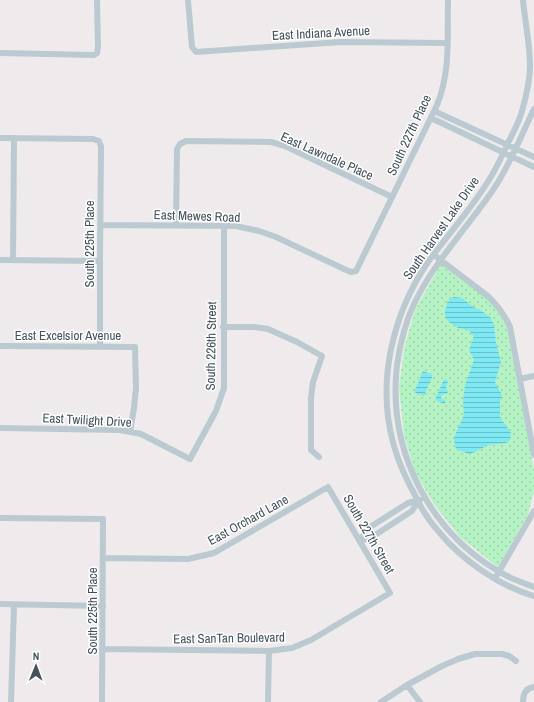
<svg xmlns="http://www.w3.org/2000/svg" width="534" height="702" font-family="'Archivo Narrow',sans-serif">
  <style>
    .park { fill: url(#park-dots) }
    .water { fill: url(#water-rules) }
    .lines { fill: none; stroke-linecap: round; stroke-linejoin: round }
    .minor { stroke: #bbc9d0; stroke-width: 6 }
    .labels { text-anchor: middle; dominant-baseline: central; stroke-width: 3; stroke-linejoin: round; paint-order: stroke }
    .street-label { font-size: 13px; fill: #43525b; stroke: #fff }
  </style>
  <defs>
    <pattern id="park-dots" width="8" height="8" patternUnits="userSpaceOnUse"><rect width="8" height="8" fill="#b5f2c4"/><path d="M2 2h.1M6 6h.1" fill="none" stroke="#9dd1ab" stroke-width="1.8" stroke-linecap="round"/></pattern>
    <pattern id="water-rules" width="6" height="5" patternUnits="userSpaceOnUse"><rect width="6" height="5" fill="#7ee9f2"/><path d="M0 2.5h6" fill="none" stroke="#69bfc7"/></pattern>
  </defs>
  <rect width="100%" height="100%" fill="#efebec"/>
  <path class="park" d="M441,264L490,300L507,326L534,469V491L528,515L498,567L460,537L434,504L415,472L404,435L399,388L404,349L415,310Z"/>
  <path class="water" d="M454,297L462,298L473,307L482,311L491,318L494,325L496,342L501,362L495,382L502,395L500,402V417L511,433L510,440L506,443L488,445L475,452L469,454L456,449L454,440L455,435L464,415L463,400L465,385L474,360L469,350L474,336L468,330L458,328L449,322L445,317V313L447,303L450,299Z
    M423,371L433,375L424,396L414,392Z
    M446,379L448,381L446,387L448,392L447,394H442L441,397L442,399L446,401L445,403L444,404L435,400L443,381Z"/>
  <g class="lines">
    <path class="minor" d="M188,0L192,47L196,52L341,42L447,43
      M523,0C525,22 530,44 530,66C530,81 526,97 522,111C519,122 513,133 508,143C503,154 498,165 492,175C474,206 449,233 428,262C392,315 376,384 394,446C399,464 407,481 416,497C422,510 430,522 439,532C462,560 499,586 534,596
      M0,53L94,55L97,53L98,47L97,0
      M534,109C521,136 510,165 493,190C467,228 434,262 414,304C405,323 400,345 397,365C387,452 431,537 509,577C517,581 526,584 534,587
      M434,111L534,157
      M431,118L534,167
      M0,138L93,139L99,141L101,146L100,261V346
      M100,225L236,226L259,231L276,237L344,269L351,272L356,271L437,105C451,71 447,36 448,0
      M176,225L177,149L180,144L186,141L271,142L285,146L392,197
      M434,255L489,297C498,306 505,316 510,327L534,455
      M0,260L100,261
      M13,260L14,138
      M223,327H254L268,329L297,342L322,356L313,382L311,398V450L319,457
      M0,346L135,347L136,388L134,408L130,432
      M520,379L534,376
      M0,428L120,430L141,434L190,459L216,411L224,388V226
      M0,518L103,519L102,702
      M360,541L367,529L408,503L420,500
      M360,541L372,537L412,511L418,501
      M497,575L534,511
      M0,604L103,606
      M102,649L269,651L292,648L311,640L390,593L328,487L214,553L188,559L103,558
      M407,685L420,702
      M11,702L14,605
      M268,702L269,651
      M381,702L407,685L442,666L458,659L475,654H502L509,656L516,661
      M523,702C523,694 526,688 534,687"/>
  </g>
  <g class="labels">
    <g class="street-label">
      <text transform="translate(321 33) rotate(-3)">East Indiana Avenue</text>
      <text transform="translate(409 135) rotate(-65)">South 227th Place</text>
      <text transform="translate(327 156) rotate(24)">East Lawndale Place</text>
      <text transform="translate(197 216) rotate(2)">East Mewes Road</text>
      <text transform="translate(441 228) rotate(-55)">South Harvest Lake Drive</text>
      <text transform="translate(89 244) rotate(-90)">South 225th Place</text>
      <text x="68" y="335">East Excelsior Avenue</text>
      <text transform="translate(211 346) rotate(-89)">South 226th Street</text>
      <text transform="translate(87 420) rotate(3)">East Twilight Drive</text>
      <text transform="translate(248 520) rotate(-29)">East Orchard Lane</text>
      <text transform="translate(369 534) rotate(60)">South 227th Street</text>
      <text transform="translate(92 611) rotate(-90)">South 225th Place</text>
      <text transform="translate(229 638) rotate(-1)">East SanTan Boulevard</text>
    </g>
  </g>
  <g transform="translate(36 666) rotate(1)" stroke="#ffffff" stroke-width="3" paint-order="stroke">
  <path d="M0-3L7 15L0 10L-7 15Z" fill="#43525b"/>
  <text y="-6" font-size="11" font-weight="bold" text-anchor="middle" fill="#43525b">N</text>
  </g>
</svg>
